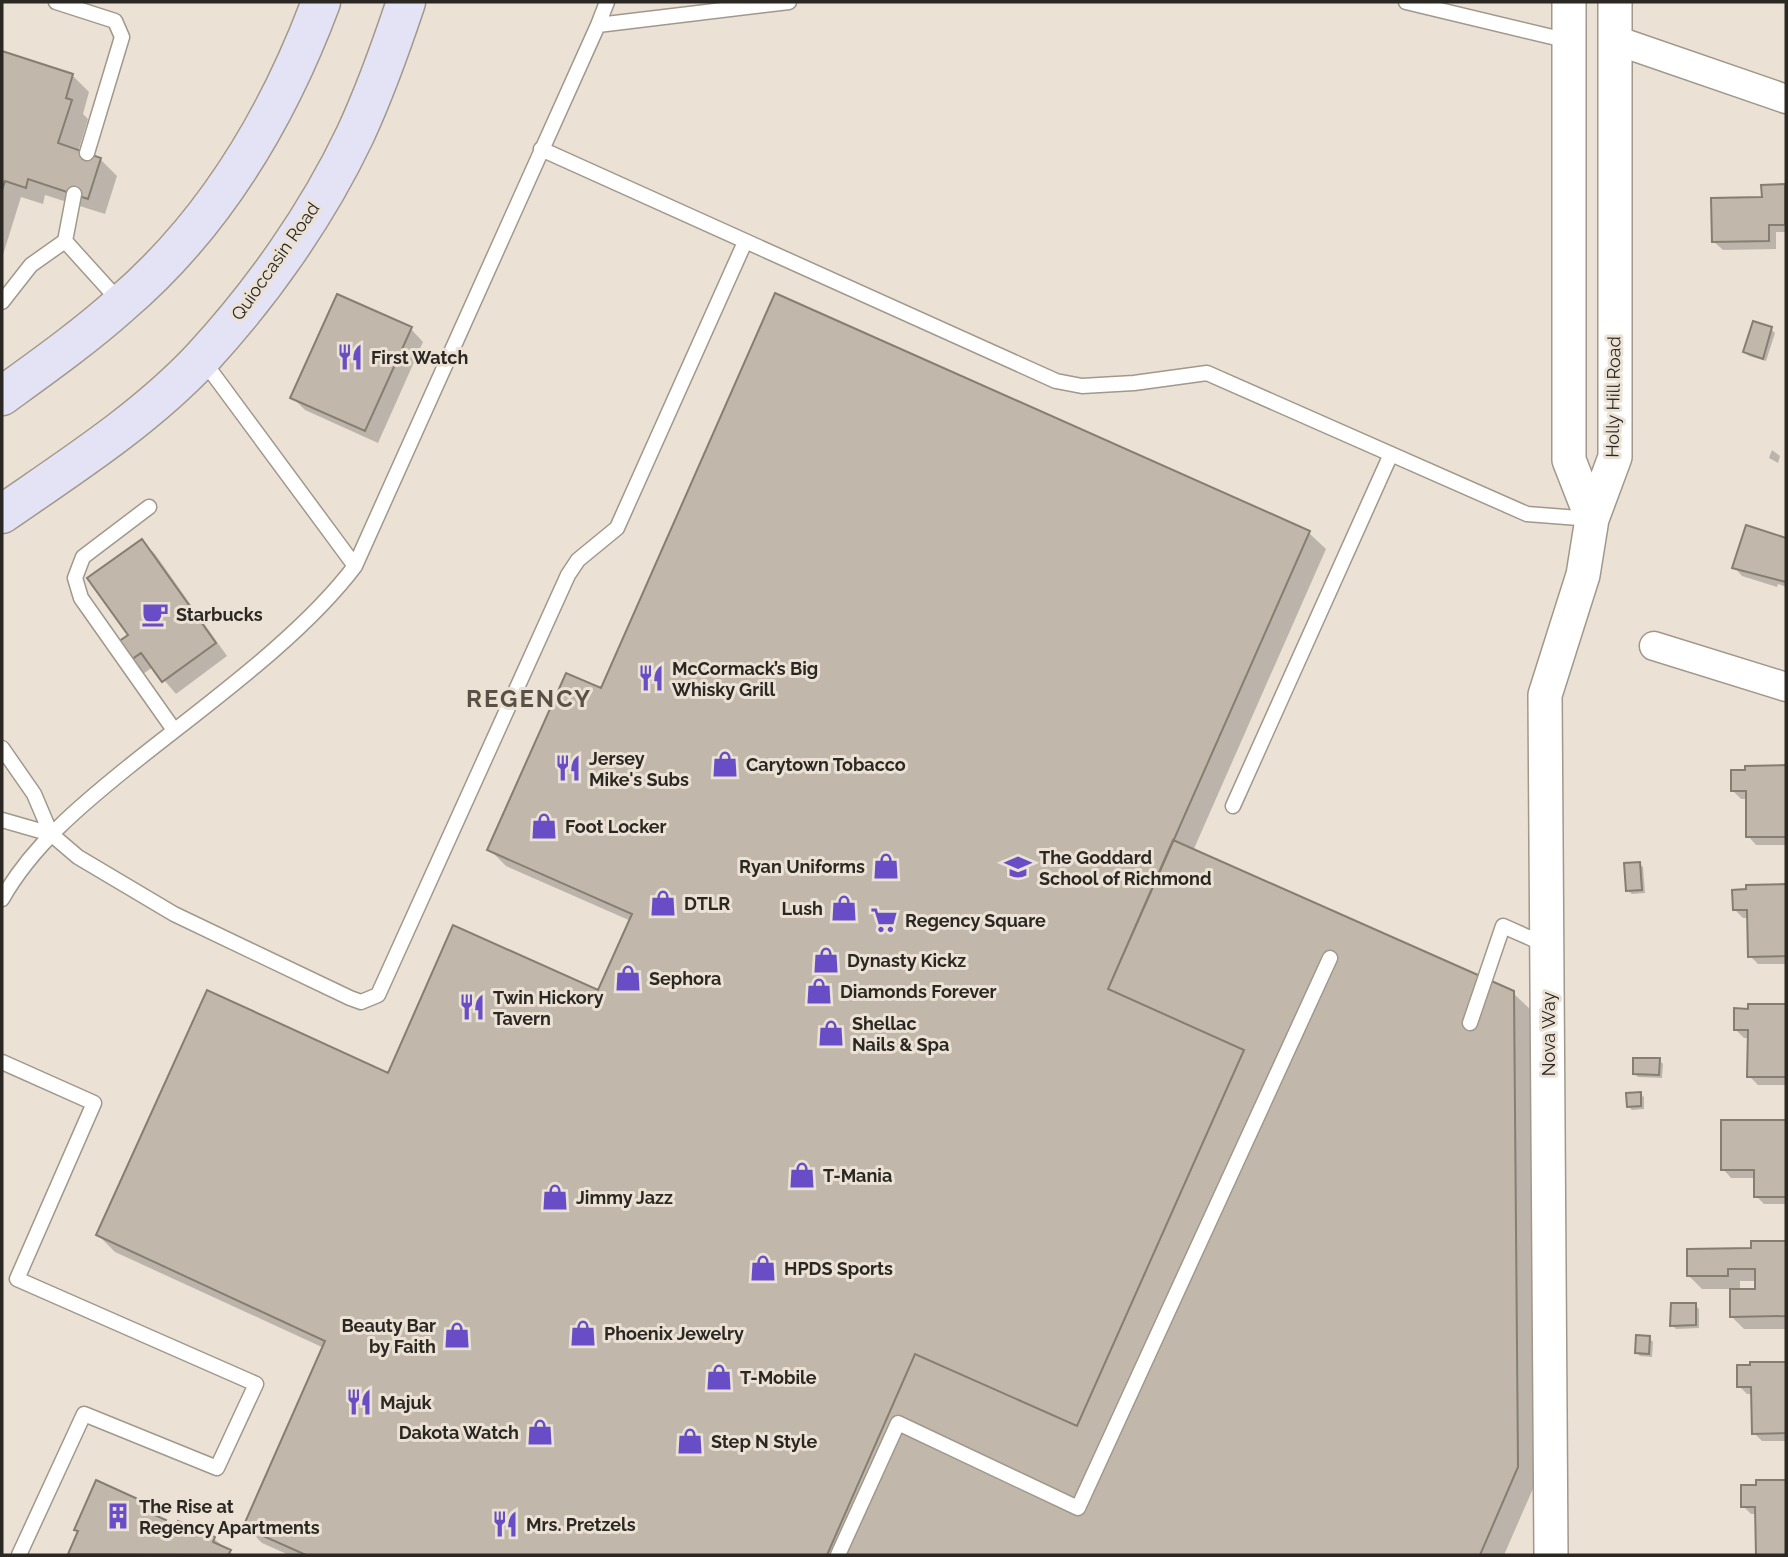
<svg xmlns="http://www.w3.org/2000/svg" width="1788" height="1557" font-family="Raleway,sans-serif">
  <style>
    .shadow { fill: #0003; fill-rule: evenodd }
    .building { fill: #c1b8ab; stroke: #867e71; stroke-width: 2 }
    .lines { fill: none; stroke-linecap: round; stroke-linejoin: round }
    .service-casing { stroke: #a1988b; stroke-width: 17 }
    .minor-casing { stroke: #a1988b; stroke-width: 31 }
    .tertiary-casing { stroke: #a1988b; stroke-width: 36 }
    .secondary-casing { stroke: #a1988b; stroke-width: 41 }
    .service { stroke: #fff; stroke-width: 14 }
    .minor { stroke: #fff; stroke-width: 28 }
    .tertiary { stroke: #fff; stroke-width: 33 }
    .secondary { stroke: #e4e2f5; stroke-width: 38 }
    .labels { text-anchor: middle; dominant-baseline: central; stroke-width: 6; stroke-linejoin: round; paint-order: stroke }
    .street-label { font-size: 18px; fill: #2b2722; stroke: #ebe2d5 }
    .poi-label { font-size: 18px; font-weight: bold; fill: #2b2722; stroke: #ebe2d5; text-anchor: start }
    .district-label { font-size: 24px; font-weight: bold; letter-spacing: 2px; fill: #595146; stroke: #ebe2d5 }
  </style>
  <rect width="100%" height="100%" fill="#ebe2d5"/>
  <path class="shadow" d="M2,52L72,75L89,92L83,114L88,119L78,152L100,159L117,176L105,214L45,195L43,204L21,197L2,258Z
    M1784,186L1786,232H1776V249L1723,250L1714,242Z
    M411,329L423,342L378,443L305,410L292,397Z
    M1771,329L1775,333L1766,361L1749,356L1745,352Z
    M1772,450L1780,456L1778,463L1769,458Z
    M1747,527L1786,540V587L1778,584L1777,587L1742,576L1734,567Z
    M1309,533L1326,549L1193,851L1513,993L1531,1010L1535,1484L1504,1555H289L262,1543L245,1526L324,1348L115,1252L98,1235L389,1076L599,992L631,921L506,866L489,849L602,691Z
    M142,541L155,554L227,656L176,694L153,667L143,674L118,644L130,635Z
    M1747,767H1786V845H1756L1748,836V799H1741L1733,791Z
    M1639,864L1643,867L1645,893L1632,894L1628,891Z
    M1786,886V964H1758L1750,956L1749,918H1743L1735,910L1748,887Z
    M1750,1006H1786V1085H1758L1749,1076L1750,1038H1744L1735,1029L1750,1011Z
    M1659,1060L1663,1064L1662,1078L1638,1077L1634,1073Z
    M1640,1094L1644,1097V1109L1632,1110L1628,1106Z
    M1723,1122H1786V1204H1764L1756,1196V1178H1731L1723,1169Z
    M1753,1243H1786V1329H1744L1731,1316L1732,1289H1702L1689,1276L1753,1250ZM1740,1281H1756L1757,1290L1740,1291Z
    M1695,1305L1699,1309V1328L1676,1329L1672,1325Z
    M1649,1338L1653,1342L1652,1357L1640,1356L1637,1353Z
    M1786,1364V1441H1762L1754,1433L1753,1394H1747L1739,1386L1738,1367Z
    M1786,1481V1555H1759L1757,1514H1751L1743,1506L1758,1487L1757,1482Z
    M150,1507L175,1532L214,1539L234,1555L70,1554L79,1533L76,1529Z"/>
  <path class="building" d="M2,51L73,74L66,98L72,100L58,143L101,158L88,199L28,179L26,188L5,181L2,190Z
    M1785,184V225H1769V241L1712,242L1711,198L1762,197L1761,185Z
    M775,293L1310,531L1108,989L1244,1050L1077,1426L915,1354L827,1555H306L243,1527L325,1341L96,1235L207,990L388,1073L453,925L598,990L632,914L487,850L566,673L601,688Z
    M337,294L412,327L365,431L290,398Z
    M1753,321L1772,327L1763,359L1743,352Z
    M1746,525L1786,538V582L1732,568Z
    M142,539L216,643L162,682L141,653L128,662L115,644L128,635L87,578Z
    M1786,765V837H1746V791H1731V770H1745V766Z
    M1173,840L1514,991L1518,1467L1480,1555H827L915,1354L1077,1426L1244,1050L1108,989Z
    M1640,862L1642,890L1626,891L1624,863Z
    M1786,884V956L1748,957L1747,910H1733L1732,890L1746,889V885Z
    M1748,1004H1786V1077H1747L1748,1030H1734V1008L1748,1009Z
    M1633,1058H1660L1659,1075L1633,1074Z
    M1641,1092V1106L1627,1107L1626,1093Z
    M1721,1120H1786V1197H1754V1170H1721Z
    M1751,1241H1786V1316L1730,1317V1289H1755V1269H1728V1276H1687V1249L1751,1248Z
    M1671,1303H1696V1325L1670,1326Z
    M1636,1335L1650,1336L1649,1354L1635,1353Z
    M1750,1362H1786V1433L1752,1434L1751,1387H1737V1365H1750Z
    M96,1480L151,1505L148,1512L166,1520L164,1525L174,1530L178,1521L215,1537L213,1542L231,1550L228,1555L68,1554L78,1531L74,1530Z
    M1756,1480H1786V1555H1756L1755,1507H1741V1485H1756Z"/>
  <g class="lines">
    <g class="service-casing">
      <path id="service" d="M56,2L115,21L122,37L87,153
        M1406,2L1569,41
        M598,25L607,2
        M541,149L1056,381L1082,386L1134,383L1207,373L1527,514L1592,519
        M65,241L74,194
        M2,302L31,265L65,241L122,304
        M202,359L355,566
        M149,507L83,557L75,578L81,598L174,730
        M2,748L34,794L51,834
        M1233,806L1391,454
        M2,820L51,834L78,857L174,914L350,998L361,1002L378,995L568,575L578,560L617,528L745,242
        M2,899C32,846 80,806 127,768C200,709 299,640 355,566L598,25L789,2
        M1470,1023L1503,926L1546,945
        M2,1062L94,1103L17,1279L256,1384L217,1468L84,1414L19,1555
        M838,1555L898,1423L1078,1508L1330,958"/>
    </g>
    <g class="minor-casing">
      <path id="minor" d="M1615,40L1786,99
        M1654,646L1786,687"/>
    </g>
    <g class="tertiary-casing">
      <path id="tertiary" d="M1569,2V460L1592,519
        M1551,1555L1545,695L1583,575L1592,519L1615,457V2"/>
    </g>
    <g class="secondary-casing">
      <path id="secondary" d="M2,396C42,367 83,338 120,305C215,224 278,117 321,2
        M2,514C70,467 145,419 202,358C262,293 317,215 355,135C375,92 391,47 406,2"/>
    </g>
    <use href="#service" class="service"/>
    <use href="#minor" class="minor"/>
    <use href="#tertiary" class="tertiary"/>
    <use href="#secondary" class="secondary"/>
  </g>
  <defs>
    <g id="restaurant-bare" transform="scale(2.1)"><path d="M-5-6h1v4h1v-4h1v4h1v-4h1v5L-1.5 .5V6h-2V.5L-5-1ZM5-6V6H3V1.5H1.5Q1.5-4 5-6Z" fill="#694dc6" stroke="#ebe2d5" stroke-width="2.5" paint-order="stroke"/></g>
    <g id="cafe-bare" transform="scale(2.1)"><path d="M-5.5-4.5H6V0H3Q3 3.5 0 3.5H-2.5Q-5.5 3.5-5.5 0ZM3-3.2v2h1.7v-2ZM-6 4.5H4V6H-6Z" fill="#694dc6" stroke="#ebe2d5" stroke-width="2.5" paint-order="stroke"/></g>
    <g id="shop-bare" transform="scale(2.1)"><path d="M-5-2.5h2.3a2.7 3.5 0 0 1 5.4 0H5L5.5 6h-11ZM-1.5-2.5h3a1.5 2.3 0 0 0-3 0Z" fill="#694dc6" stroke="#ebe2d5" stroke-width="2.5" paint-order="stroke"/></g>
    <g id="school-bare" transform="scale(2.1)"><path d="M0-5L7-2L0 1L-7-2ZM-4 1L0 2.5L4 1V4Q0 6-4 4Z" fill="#694dc6" stroke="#ebe2d5" stroke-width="2.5" paint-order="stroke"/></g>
    <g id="supermarket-bare" transform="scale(2.1)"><path d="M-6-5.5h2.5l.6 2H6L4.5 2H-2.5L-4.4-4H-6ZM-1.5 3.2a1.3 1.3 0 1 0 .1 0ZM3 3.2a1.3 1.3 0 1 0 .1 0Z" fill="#694dc6" stroke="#ebe2d5" stroke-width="2.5" paint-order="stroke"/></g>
    <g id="building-bare" transform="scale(2.1)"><path d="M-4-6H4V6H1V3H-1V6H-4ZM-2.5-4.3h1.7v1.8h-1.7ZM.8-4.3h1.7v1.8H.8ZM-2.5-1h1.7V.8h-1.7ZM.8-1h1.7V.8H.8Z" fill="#694dc6" stroke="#ebe2d5" stroke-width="2.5" paint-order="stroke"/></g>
  </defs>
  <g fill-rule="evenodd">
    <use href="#restaurant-bare" x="350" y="357"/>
    <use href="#cafe-bare" x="155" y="614"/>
    <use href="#restaurant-bare" x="651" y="678"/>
    <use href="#shop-bare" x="725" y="764"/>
    <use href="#restaurant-bare" x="568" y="768"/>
    <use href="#shop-bare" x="544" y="826"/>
    <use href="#shop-bare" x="886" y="866"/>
    <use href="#school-bare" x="1018" y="867"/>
    <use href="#shop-bare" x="663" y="903"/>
    <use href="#shop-bare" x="844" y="908"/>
    <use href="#supermarket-bare" x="884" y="920"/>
    <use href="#shop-bare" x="826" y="960"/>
    <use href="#shop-bare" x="628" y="978"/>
    <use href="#shop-bare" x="819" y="991"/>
    <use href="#restaurant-bare" x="472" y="1007"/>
    <use href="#shop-bare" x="831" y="1033"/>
    <use href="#shop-bare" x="802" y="1175"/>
    <use href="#shop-bare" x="555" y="1197"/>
    <use href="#shop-bare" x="763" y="1268"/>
    <use href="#shop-bare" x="583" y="1333"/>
    <use href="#shop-bare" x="457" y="1335"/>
    <use href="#shop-bare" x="719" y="1377"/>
    <use href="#restaurant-bare" x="359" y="1402"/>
    <use href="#shop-bare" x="540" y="1432"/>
    <use href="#shop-bare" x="690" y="1441"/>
    <use href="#building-bare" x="118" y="1516"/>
    <use href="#restaurant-bare" x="505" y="1524"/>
  </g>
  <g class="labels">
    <g class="street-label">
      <text transform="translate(275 261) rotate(-55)">Quioccasin Road</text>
      <text transform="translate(1613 397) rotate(-89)">Holly Hill Road</text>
      <text transform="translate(1548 1034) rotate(-90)">Nova Way</text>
    </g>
    <g class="poi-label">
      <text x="371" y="357">First Watch</text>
      <text x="176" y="614">Starbucks</text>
      <text x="672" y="668">McCormack’s Big<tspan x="672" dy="21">Whisky Grill</tspan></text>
      <text x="589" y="758">Jersey<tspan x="589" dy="21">Mike's Subs</tspan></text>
      <text x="746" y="764">Carytown Tobacco</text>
      <text x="565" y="826">Foot Locker</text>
      <text x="1039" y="857">The Goddard<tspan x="1039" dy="21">School of Richmond</tspan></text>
      <text x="865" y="866" text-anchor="end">Ryan Uniforms</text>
      <text x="684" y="903">DTLR</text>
      <text x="823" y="908" text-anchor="end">Lush</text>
      <text x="905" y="920">Regency Square</text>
      <text x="847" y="960">Dynasty Kickz</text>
      <text x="649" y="978">Sephora</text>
      <text x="840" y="991">Diamonds Forever</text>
      <text x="493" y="997">Twin Hickory<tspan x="493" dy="21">Tavern</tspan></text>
      <text x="852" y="1023">Shellac<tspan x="852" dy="21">Nails &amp; Spa</tspan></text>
      <text x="823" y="1175">T-Mania</text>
      <text x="576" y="1197">Jimmy Jazz</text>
      <text x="784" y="1268">HPDS Sports</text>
      <text x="436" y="1325" text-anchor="end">Beauty Bar<tspan x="436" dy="21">by Faith</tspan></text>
      <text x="604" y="1333">Phoenix Jewelry</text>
      <text x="740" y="1377">T-Mobile</text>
      <text x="380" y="1402">Majuk</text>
      <text x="519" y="1432" text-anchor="end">Dakota Watch</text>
      <text x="711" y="1441">Step N Style</text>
      <text x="139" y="1506">The Rise at<tspan x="139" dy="21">Regency Apartments</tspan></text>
      <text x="526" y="1524">Mrs. Pretzels</text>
    </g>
    <g class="district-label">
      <text x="529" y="698">REGENCY</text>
    </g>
  </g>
  <rect width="1788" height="1557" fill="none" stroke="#2b2722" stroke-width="7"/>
</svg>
